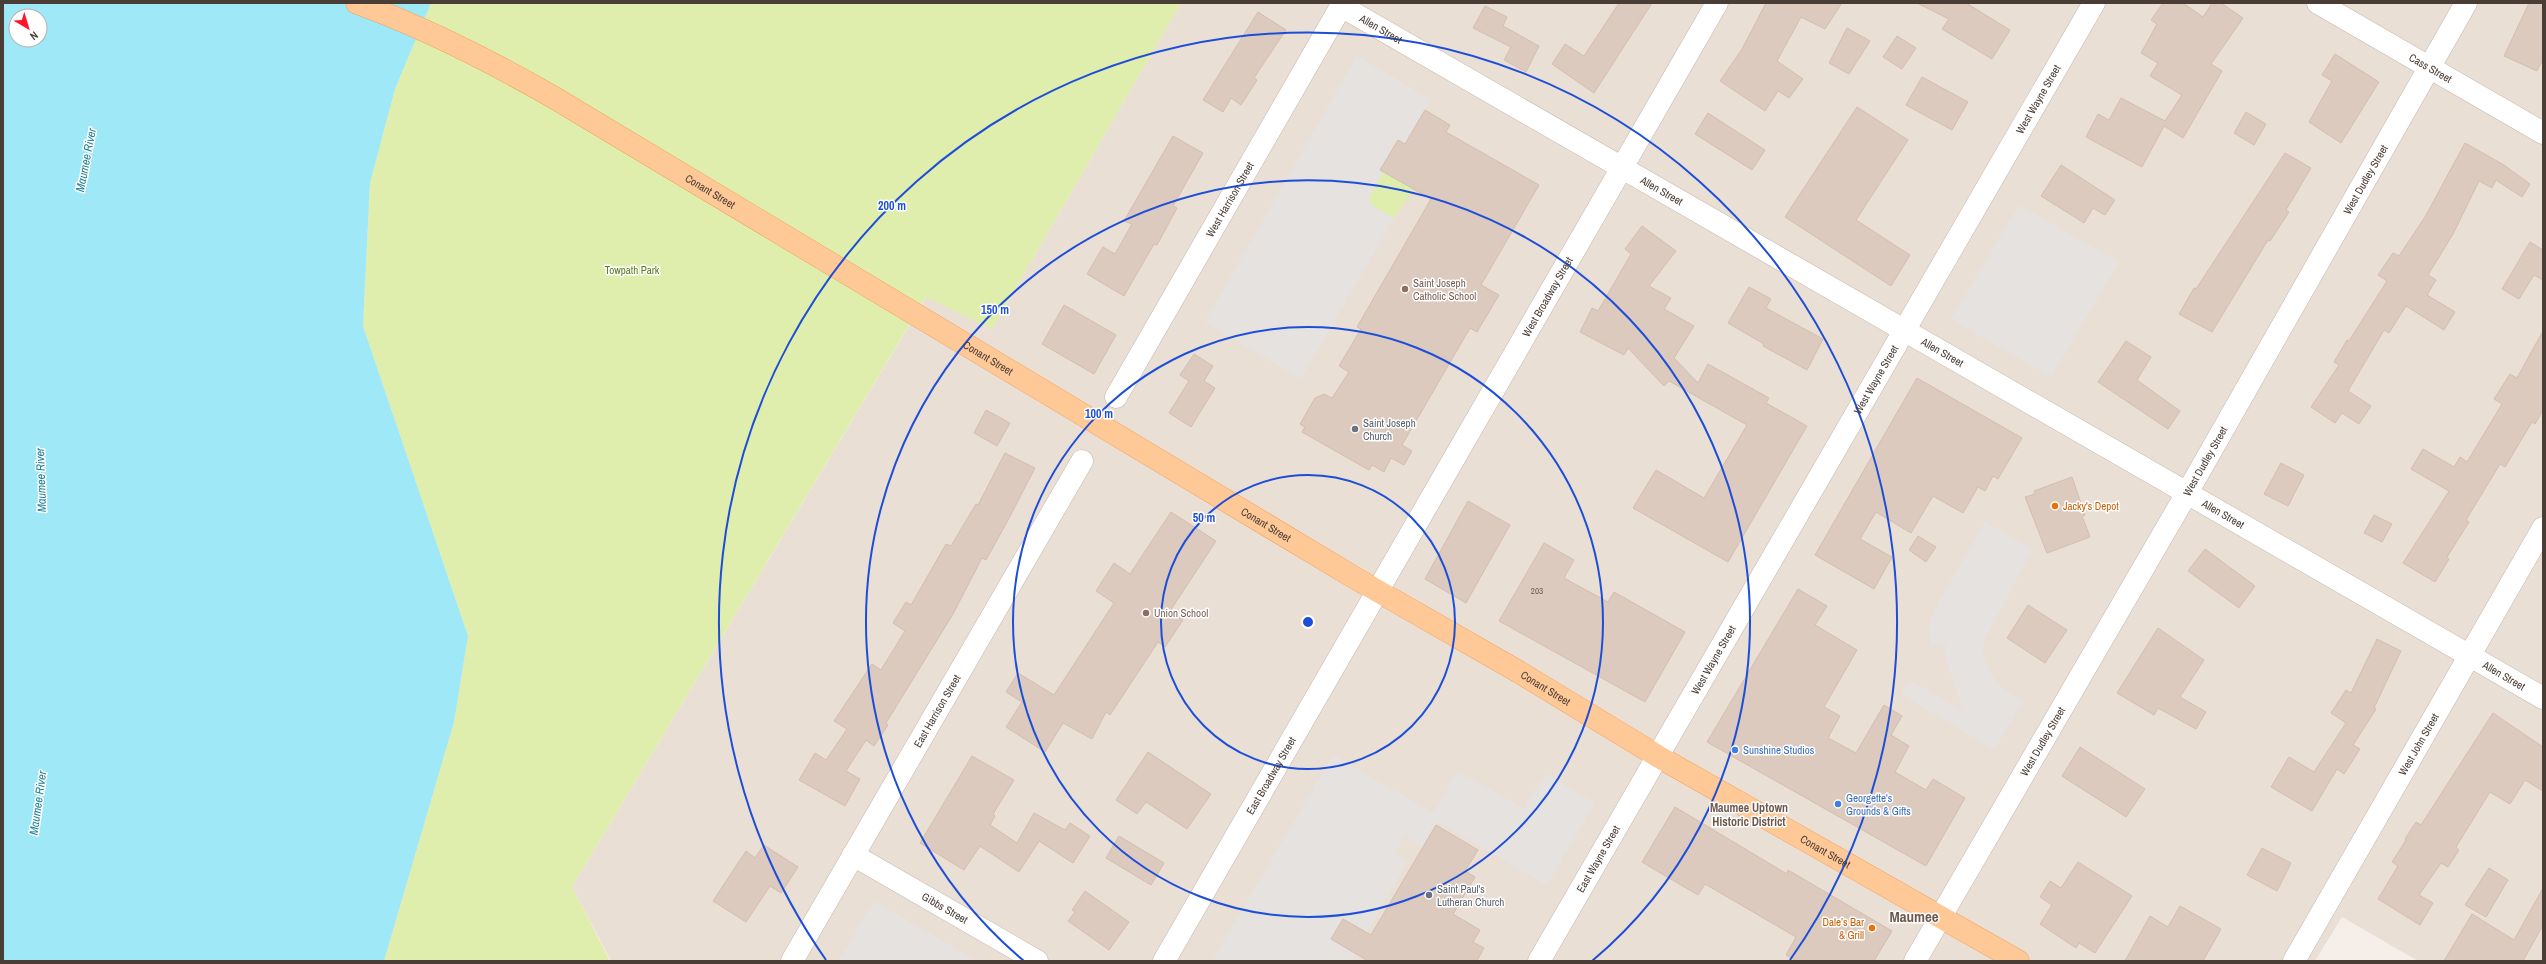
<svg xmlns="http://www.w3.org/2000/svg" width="2546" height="964" font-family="'Archivo Narrow',sans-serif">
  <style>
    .residential { fill: #eadfd5 }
    .green { fill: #e0eead }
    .parking { fill: #e6e2e0 }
    .water { fill: #9ee8f8; fill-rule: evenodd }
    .building { fill: #dccabf; stroke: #d4bdae }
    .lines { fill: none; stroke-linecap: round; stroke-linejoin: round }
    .minor-casing { stroke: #c5b6ac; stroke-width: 23 }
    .major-casing { stroke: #f1a15b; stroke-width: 23 }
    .minor { stroke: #fff; stroke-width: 22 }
    .major { stroke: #ffc997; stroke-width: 22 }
    .ring { fill: none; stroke: #1d4ed8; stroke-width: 2 }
    .education-dot { fill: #8d6e63; stroke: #fff; stroke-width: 1.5 }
    .worship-dot { fill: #6b7280; stroke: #fff; stroke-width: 1.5 }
    .food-dot { fill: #e8710a; stroke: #fff; stroke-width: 1.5 }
    .shop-dot { fill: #3f7fe0; stroke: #fff; stroke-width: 1.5 }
    .labels { text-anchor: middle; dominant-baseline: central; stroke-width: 3; stroke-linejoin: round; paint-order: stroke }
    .number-label { font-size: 9px; fill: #6e6058 }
    .street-label { font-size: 11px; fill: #4a3d36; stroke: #fff }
    .park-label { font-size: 11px; fill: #597d21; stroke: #fff }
    .education-label { font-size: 11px; fill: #785e54; stroke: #fff; text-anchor: start }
    .worship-label { font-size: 11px; fill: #5b616d; stroke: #fff; text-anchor: start }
    .food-label { font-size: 11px; fill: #c56008; stroke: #fff; text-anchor: start }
    .shop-label { font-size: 11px; fill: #366cbe; stroke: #fff; text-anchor: start }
    .water-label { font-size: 12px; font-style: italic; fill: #1e7f96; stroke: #fff }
    .neighbourhood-label { font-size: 12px; font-weight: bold; fill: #6e584c; stroke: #fff }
    .district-label { font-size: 15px; font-weight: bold; fill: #6e584c; stroke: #fff }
    .centre { fill: #1d4ed8; stroke: #fff; stroke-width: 2 }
    .ring-label { font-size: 12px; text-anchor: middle; font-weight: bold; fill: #1d4ed8; stroke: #fff; stroke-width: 3; stroke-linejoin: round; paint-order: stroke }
  </style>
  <rect width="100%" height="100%" fill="#f6eee8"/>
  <path class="residential" d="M1181,3H2543V961H2418L2342,917L2315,961H611L572,887L927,296L992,329Z"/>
  <path class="green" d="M431,3H1181L992,329L926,297L572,887L610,961H384L454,722L468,636L363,326L370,183L395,89Z
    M1384,171L1414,189L1394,218L1371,205L1369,197Z"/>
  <path class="parking" d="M1357,56L1431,100L1405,144L1398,140L1381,170L1384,171L1369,197L1371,205L1394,218L1301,379L1205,322Z
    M2019,205L2119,262L2051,377L1951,319Z
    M1985,522L2033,549L1984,640L1983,655L1989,671L2002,688L2023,701L1994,750L1901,694L1909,680L1963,710L1946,659L1945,644L1931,645L1929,628L1932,616L1939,602Z
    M1333,755L1433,813L1458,771L1524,809L1545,774L1595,803L1547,885L1438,822L1423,847L1404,836L1395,853L1408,861L1366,933L1343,920L1331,939L1356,954L1352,961H1212Z
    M874,901L977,961H839Z"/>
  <path class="water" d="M3,3H431L395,89L370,183L363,326L468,636L454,722L384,961H3ZM16,16H40V40H16Z"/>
  <path class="building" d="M1619,3H1652L1594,93L1552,64L1565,44L1584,56Z
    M1766,3H1842L1825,29L1801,17L1777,61L1803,79L1789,98L1778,91L1765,111L1720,81L1742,49Z
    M1917,3H1966L2010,30L1992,59L1942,29L1949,19Z
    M2163,3H2183L2203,17L2212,3H2221L2243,18L2211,64L2222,71L2183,138L2164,126L2142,167L2086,137L2098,114L2109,120L2121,98L2165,121L2182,95L2150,76L2158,63L2141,53L2157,24L2151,20Z
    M2529,3H2543V59L2537,71L2504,56Z
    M1485,6L1507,17L1503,26L1539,46L1526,72L1504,60L1511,47L1473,28Z
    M1258,12L1286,30L1254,78L1257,80L1241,105L1231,98L1223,112L1203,100Z
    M1847,28L1870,41L1849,74L1829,63Z
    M1897,36L1916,48L1902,69L1883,57Z
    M2335,54L2379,82L2341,143L2309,122L2332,81L2322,75Z
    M1922,77L1968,102L1952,130L1906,105Z
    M1857,107L1908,140L1856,220L1910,255L1891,286L1785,217Z
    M1425,110L1450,125L1446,132L1539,185L1481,285L1499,295L1477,332L1470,328L1402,445L1412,451L1404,465L1391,458L1384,472L1372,465L1369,470L1316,440L1302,432L1305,427L1300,424L1315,398L1324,394L1332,398L1349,372L1339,366L1361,329L1357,327L1431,199L1380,170L1398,140L1405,144Z
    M2246,112L2266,124L2254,145L2234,133Z
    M1708,113L1765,150L1752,170L1695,134Z
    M1173,136L1203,153L1173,206L1177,208L1157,245L1154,244L1124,296L1087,274L1103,247L1115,254L1132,224L1124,221Z
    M2465,143L2504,165L2530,184L2522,197L2496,180L2492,188L2479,181L2453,234L2428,275L2436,280L2427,295L2455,312L2444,330L2406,306L2389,333L2384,330L2348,391L2371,406L2359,424L2342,413L2335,423L2311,407L2339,365L2334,362L2347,340L2349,341L2387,281L2378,275L2393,253L2399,256L2425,217Z
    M2285,153L2311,168L2286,210L2289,212L2270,241L2268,240L2212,332L2179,314L2194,288L2196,289Z
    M2061,165L2115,200L2105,215L2093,208L2084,223L2041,196Z
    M1642,226L1676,251L1649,286L1671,298L1664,309L1694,326L1674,358L1698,383L1708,364L1769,398L1766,403L1807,426L1728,562L1633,508L1656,470L1704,498L1747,425L1669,381L1664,386L1628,348L1624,355L1580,332L1592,308L1598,311L1631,254L1625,249Z
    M2530,242L2543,250V280L2534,275L2519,299L2502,289Z
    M1749,287L1771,299L1766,308L1823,339L1807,370L1763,346L1764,344L1728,323Z
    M1064,305L1116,335L1094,374L1042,344Z
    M2543,331V410L2535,424L2532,422L2505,467L2500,464L2466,520L2469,522L2447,557L2449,559L2435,582L2403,563L2449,491L2411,469L2423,449L2454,467L2460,457L2467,462L2502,404L2494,399L2510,374L2517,378Z
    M2126,341L2151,357L2137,380L2180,411L2168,429L2098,382Z
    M1194,354L1213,366L1204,381L1215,388L1191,427L1169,413L1189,381L1180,375Z
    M1917,378L2022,438L1998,479L1993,476L1985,491L1978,487L1963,513L1933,496L1911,533L1876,512L1860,539L1892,557L1874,589L1815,555Z
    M986,410L1010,423L997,446L974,433Z
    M1005,453L1035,468L1007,522L986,560L982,558L953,614L886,723L888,725L874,746L866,740L846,771L860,779L845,806L799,780L815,753L826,760L847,729L834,721L872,664L881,670L905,631L893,623L906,602L911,605L946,544L951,546L976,504L978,505Z
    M2281,463L2304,475L2288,506L2264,494Z
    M2072,477L2085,515L2082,516L2090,537L2047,553L2025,497L2035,494L2034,491Z
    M1468,501L1510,525L1466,603L1425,579Z
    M1171,512L1216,541L1170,611L1183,620L1165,647L1158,642L1110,715L1106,712L1092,739L1063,723L1045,752L1006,727L1022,702L1006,692L1018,673L1054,695L1114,603L1096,591L1114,563L1130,574Z
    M2374,515L2392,524L2382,542L2364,533Z
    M1918,536L1936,547L1926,562L1909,550Z
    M1544,543L1574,560L1564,578L1608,602L1614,592L1685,632L1645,702L1499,621Z
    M2205,549L2255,586L2239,608L2188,571Z
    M1798,589L1827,606L1815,625L1857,650L1824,707L1840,716L1828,738L1856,753L1884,705L1902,716L1891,735L1909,746L1895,772L1926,790L1933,779L1965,798L1926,866L1707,742Z
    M2028,605L2067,630L2045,663L2007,638Z
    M2158,628L2204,660L2180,697L2206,712L2196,729L2158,708L2154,715L2117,693Z
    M2377,639L2401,651L2374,708L2376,709L2353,745L2360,749L2344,774L2337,769L2312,811L2271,787L2289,757L2314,772L2346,723L2331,713L2346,690L2351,693Z
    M2493,713L2543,747V791L2525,780L2510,804L2490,792L2456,847L2459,850L2448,867L2441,863L2419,895L2433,903L2420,925L2378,899L2398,866L2392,862L2406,840L2405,839L2416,822L2421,825Z
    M2080,747L2145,789L2126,817L2062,776Z
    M1148,752L1211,794L1187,829L1146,802L1137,814L1116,800Z
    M972,756L1014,780L993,814L995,816L990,825L1017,843L1034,813L1065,830L1070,823L1090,836L1073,863L1039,841L1019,872L980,846L964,870L920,843Z
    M1675,807L1787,874L1788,870L1892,931L1874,961H1797L1786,955L1796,937L1705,884L1698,895L1642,862Z
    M1436,825L1478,850L1465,871L1475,877L1453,914L1480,930L1473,942L1484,948L1477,961H1368L1331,939L1343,919L1371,935Z
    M1119,836L1164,863L1151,885L1106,858Z
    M764,845L798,867L781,893L770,886L746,922L713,901L746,851L755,858Z
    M2262,848L2291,863L2277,891L2247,875Z
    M2078,862L2132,896L2095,953L2079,943L2076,948L2040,924L2052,905L2040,897L2050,881L2061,888Z
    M2489,868L2508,880L2486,917L2465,905Z
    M2543,888V925L2523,961H2444L2472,914L2514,940Z
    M1085,891L1129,922L1109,950L1068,921L1075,912L1072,910Z
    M2180,906L2221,929L2203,961H2125L2150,916L2168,927Z"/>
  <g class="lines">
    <g class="minor-casing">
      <g id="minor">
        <path id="s1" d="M2318,3L2543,133"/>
        <path id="s2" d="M1341,6L2543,698"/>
        <path id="s3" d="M1116,397L1343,3"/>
        <path id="s4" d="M853,855L1037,961"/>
        <path id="s5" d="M792,961L1082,461"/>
        <path id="s6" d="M1164,961L1717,3"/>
        <path id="s7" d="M1539,961L2094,3"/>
        <path id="s8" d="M1915,961L2187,493L2466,3"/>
        <path id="s9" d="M2294,961L2543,528"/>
      </g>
    </g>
    <g class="major-casing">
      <g id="major">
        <path id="s10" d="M357,3C426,28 490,61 553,97L1355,578L1519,672L1659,757L2018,961"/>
      </g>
    </g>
    <use href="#minor" class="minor"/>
    <use href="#major" class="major"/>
  </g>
  <g class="ring">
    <circle cx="1308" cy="622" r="147"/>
    <circle cx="1308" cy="622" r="295"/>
    <path d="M1024 961A442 442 0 1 1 1592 961"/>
    <path d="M826 960A589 589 0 1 1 1790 960"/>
  </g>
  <g class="education-dot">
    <circle cx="1405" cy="289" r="4"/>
    <circle cx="1146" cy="613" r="4"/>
  </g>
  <g class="worship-dot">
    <circle cx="1355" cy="429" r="4"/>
    <circle cx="1429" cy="895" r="4"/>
  </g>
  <g class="food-dot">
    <circle cx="2055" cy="506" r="4"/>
    <circle cx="1872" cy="928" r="4"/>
  </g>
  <g class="shop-dot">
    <circle cx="1735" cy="750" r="4"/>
    <circle cx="1838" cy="804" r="4"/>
  </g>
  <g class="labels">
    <g class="number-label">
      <text x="1537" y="591">203</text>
    </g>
    <g class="street-label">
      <text stroke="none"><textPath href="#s2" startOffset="46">Allen Street</textPath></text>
      <text stroke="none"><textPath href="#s1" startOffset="130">Cass Street</textPath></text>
      <text stroke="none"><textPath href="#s7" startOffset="996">West Wayne Street</textPath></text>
      <text stroke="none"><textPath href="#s8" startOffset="902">West Dudley Street</textPath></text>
      <text stroke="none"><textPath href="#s2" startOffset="370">Allen Street</textPath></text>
      <text stroke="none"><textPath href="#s10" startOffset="401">Conant Street</textPath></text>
      <text stroke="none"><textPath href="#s3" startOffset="228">West Harrison Street</textPath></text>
      <text stroke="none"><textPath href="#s6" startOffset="767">West Broadway Street</textPath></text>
      <text stroke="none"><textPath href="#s2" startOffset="694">Allen Street</textPath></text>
      <text stroke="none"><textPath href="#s10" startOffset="725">Conant Street</textPath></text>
      <text stroke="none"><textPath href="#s7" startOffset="672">West Wayne Street</textPath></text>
      <text stroke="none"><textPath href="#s8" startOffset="578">West Dudley Street</textPath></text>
      <text stroke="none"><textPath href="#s2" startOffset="1018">Allen Street</textPath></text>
      <text stroke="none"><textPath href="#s10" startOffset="1049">Conant Street</textPath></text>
      <text stroke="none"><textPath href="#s7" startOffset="348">West Wayne Street</textPath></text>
      <text stroke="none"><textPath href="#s2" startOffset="1342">Allen Street</textPath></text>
      <text stroke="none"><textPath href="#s10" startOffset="1373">Conant Street</textPath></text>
      <text stroke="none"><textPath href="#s5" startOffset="289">East Harrison Street</textPath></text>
      <text stroke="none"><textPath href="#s8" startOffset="254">West Dudley Street</textPath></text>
      <text stroke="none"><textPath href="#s9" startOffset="250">West John Street</textPath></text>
      <text stroke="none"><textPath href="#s6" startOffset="214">East Broadway Street</textPath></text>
      <text stroke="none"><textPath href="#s10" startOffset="1697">Conant Street</textPath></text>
      <text stroke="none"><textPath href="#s7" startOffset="118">East Wayne Street</textPath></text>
      <text stroke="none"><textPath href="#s4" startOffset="106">Gibbs Street</textPath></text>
    </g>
    <g class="park-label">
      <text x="632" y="270">Towpath Park</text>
    </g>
    <g class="education-label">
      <text x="1413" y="283">Saint Joseph<tspan x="1413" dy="13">Catholic School</tspan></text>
      <text x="1154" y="613">Union School</text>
    </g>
    <g class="worship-label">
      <text x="1363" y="423">Saint Joseph<tspan x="1363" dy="13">Church</tspan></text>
      <text x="1437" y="889">Saint Paul's<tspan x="1437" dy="13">Lutheran Church</tspan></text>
    </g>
    <g class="food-label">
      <text x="2063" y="506">Jacky's Depot</text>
      <text x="1864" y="922" text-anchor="end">Dale’s Bar<tspan x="1864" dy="13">&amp; Grill</tspan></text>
    </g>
    <g class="shop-label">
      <text x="1743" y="750">Sunshine Studios</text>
      <text x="1846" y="798">Georgette's<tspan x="1846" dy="13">Grounds &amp; Gifts</tspan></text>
    </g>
    <g class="water-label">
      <text transform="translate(86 160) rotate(-79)">Maumee River</text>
      <text transform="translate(41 480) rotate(-92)">Maumee River</text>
      <text transform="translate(38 803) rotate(-82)">Maumee River</text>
    </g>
    <g class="neighbourhood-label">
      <text x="1749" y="808">Maumee Uptown<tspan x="1749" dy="14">Historic District</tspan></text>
    </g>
    <g class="district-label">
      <text x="1914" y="916">Maumee</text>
    </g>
  </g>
  <circle cx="1308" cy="622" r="6" class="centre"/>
  <g class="ring-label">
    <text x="892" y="210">200 m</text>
    <text x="995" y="314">150 m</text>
    <text x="1099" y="418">100 m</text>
    <text x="1204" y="522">50 m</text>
  </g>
  <rect width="2546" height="964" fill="none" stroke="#4a3d36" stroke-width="8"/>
  <g transform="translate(28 28) rotate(142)"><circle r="19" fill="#ffffff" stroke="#b7b1af"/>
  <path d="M0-3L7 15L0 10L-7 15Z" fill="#ff1529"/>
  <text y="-6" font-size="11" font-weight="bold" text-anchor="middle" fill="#4a3d36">N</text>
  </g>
</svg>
